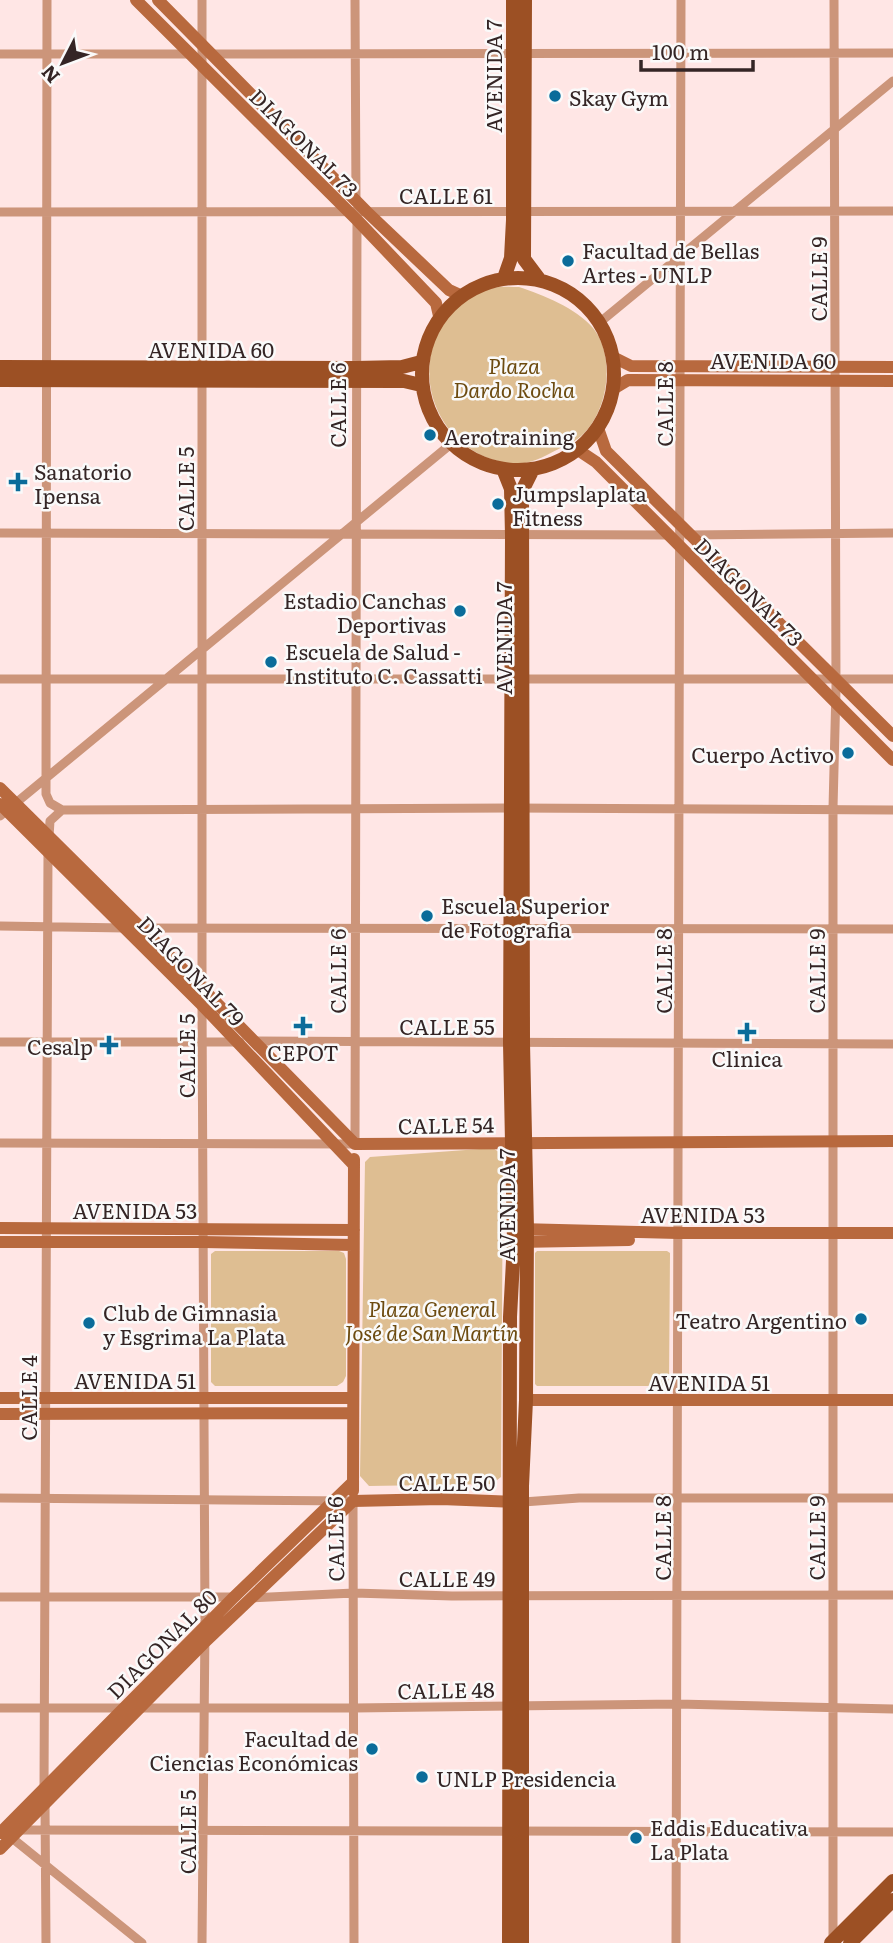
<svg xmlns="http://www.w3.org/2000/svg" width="893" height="1943" font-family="Literata,serif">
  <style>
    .green { fill: #debe92 }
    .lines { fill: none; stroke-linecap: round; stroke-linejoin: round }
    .street { stroke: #cc957a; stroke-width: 9 }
    .secondary { stroke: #b8693e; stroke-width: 12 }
    .primary { stroke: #9c5024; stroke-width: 14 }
    .poi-dot { fill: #0a6c9a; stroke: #fafafa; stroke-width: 2.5 }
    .labels { text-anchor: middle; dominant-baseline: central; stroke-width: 5; stroke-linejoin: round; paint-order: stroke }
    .street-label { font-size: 21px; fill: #342525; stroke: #fafafa }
    .poi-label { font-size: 21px; fill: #342525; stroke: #fafafa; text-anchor: start }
    .park-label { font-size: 21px; font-style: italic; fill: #6d4b10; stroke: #fafafa }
  </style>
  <rect width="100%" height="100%" fill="#ffe6e5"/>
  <path class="green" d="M519,287C543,295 576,308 593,328C619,360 606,427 569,444C555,450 539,461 525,463C512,465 499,462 488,458C409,426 409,313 492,288C500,286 511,287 519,287Z
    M493,1148L503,1155L501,1477L492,1484L369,1486L360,1476L365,1162L370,1157Z
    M215,1251H339L344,1253L346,1259V1376L343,1382L337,1386H215L211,1382V1254Z
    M537,1251H667L670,1253L669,1384L667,1386H537L535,1384V1253Z"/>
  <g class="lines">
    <path class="street" d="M47,0L46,794L50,803L62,810L511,808L893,810
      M202,0V989
      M355,0L356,201
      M0,54H191
      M209,54L893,53
      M0,212L893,211
      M599,323L893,81
      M0,533L670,535
      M688,535L893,533
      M0,679H893
      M0,816L451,444
      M49,837L50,821L62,810
      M0,926L125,928L893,929
      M202,1003L205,1626L202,1943
      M254,1041L893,1044
      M0,1042H240
      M0,1143L355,1144L357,219
      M0,1498L353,1501L354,1943
      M523,1502L579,1498H893
      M0,1597H236
      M250,1598L354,1593L452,1596L893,1595
      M0,1708H355L677,1704L893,1709
      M44,1789L48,852
      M45,1803L46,1943
      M16,1830L893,1832
      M7,1834L142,1943
      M833,1941V808L836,689L834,0
      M676,1943L681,0"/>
    <path class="secondary" d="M136,0L357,220L436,303L439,316
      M158,0L367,212L449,290L460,295
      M613,357L631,366L893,367
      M613,389L628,380L893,381
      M598,428L606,451L893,736
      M578,450L596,462L893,760
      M0,788L202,988L355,1144
      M0,804L202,1005L354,1165
      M355,1144L893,1141
      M0,1228L354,1230
      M519,1229L678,1233H893
      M0,1242H203L353,1245
      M517,1242L629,1240
      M0,1398H353
      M526,1400H893
      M0,1414L353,1413
      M353,1491L354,1159
      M353,1501L441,1499L519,1502
      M0,1833L234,1597L352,1483
      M0,1849L204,1643L353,1501"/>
    <path class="primary" d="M525,0L524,259L539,279
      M504,278L511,258L513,220V0
      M422 374a96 96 0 1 1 192 0a96 96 0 1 1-192 0Z
      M0,367L355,368L402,367L421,362
      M0,380L404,381L421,385
      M503,469L511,489L512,535L510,1043L514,1242L510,1317L509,1943
      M522,1943V1486L526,1400L527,1229L523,1043L522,491L533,469
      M831,1943L893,1881
      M850,1943L893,1900"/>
  </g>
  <g class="poi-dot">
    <circle cx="555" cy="96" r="7"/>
    <circle cx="568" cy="261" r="7"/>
    <circle cx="430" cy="435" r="7"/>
    <path d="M14.5 471.5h7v7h7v7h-7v7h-7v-7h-7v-7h7z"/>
    <circle cx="498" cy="504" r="7"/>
    <circle cx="460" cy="611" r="7"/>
    <circle cx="271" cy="662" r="7"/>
    <circle cx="848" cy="753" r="7"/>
    <circle cx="427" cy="916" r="7"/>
    <path d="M299.5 1015.5h7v7h7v7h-7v7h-7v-7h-7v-7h7z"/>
    <path d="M743.5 1021.5h7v7h7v7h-7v7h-7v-7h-7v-7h7z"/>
    <path d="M105.5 1034.5h7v7h7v7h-7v7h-7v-7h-7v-7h7z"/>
    <circle cx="861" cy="1319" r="7"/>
    <circle cx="89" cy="1323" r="7"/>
    <circle cx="372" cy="1749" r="7"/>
    <circle cx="422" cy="1777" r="7"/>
    <circle cx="636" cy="1838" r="7"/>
  </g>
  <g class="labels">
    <g class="street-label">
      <text transform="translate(492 76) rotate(-90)">AVENIDA 7</text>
      <text transform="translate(305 142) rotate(45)">DIAGONAL 73</text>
      <text x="446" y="194">CALLE 61</text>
      <text transform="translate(817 279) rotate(-90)">CALLE 9</text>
      <text x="211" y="348">AVENIDA 60</text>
      <text x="773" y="359">AVENIDA 60</text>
      <text transform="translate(663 404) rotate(-90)">CALLE 8</text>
      <text transform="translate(336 405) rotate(-90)">CALLE 6</text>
      <text transform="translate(184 489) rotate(-90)">CALLE 5</text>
      <text transform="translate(750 591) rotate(45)">DIAGONAL 73</text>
      <text transform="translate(502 638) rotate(-90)">AVENIDA 7</text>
      <text transform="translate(192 970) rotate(46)">DIAGONAL 79</text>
      <text transform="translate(336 971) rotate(-90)">CALLE 6</text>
      <text transform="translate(662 971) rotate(-90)">CALLE 8</text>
      <text transform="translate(815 971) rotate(-90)">CALLE 9</text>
      <text x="447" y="1025">CALLE 55</text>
      <text transform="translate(185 1056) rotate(-90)">CALLE 5</text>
      <text transform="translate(446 1124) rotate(-1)">CALLE 54</text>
      <text transform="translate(505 1205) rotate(-90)">AVENIDA 7</text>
      <text x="135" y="1209">AVENIDA 53</text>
      <text x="703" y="1213">AVENIDA 53</text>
      <text x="135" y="1379">AVENIDA 51</text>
      <text x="709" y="1381">AVENIDA 51</text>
      <text transform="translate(27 1398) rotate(-90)">CALLE 4</text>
      <text x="447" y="1481">CALLE 50</text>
      <text transform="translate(661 1538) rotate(-90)">CALLE 8</text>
      <text transform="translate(815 1538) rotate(-90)">CALLE 9</text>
      <text transform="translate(334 1539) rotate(-91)">CALLE 6</text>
      <text x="447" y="1577">CALLE 49</text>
      <text transform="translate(161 1643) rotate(-45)">DIAGONAL 80</text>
      <text transform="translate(446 1689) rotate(-1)">CALLE 48</text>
      <text transform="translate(186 1832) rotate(-90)">CALLE 5</text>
    </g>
    <g class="poi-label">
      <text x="569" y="96">Skay Gym</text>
      <text x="582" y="249">Facultad de Bellas<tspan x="582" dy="24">Artes - UNLP</tspan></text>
      <text x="444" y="435">Aerotraining</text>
      <text x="34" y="470">Sanatorio<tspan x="34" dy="24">Ipensa</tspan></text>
      <text x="512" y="492">Jumpslaplata<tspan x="512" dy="24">Fitness</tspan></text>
      <text x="446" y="599" text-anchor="end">Estadio Canchas<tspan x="446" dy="24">Deportivas</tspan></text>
      <text x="285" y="650">Escuela de Salud -<tspan x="285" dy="24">Instituto C. Cassatti</tspan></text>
      <text x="834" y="753" text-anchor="end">Cuerpo Activo</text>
      <text x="441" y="904">Escuela Superior<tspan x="441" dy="24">de Fotografia</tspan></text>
      <text x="93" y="1045" text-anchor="end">Cesalp</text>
      <text x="303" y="1051" text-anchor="middle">CEPOT</text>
      <text x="747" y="1057" text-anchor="middle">Clinica</text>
      <text x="103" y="1311">Club de Gimnasia<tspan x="103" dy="24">y Esgrima La Plata</tspan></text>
      <text x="847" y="1319" text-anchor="end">Teatro Argentino</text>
      <text x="358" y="1737" text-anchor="end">Facultad de<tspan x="358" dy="24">Ciencias Económicas</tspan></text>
      <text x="436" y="1777">UNLP Presidencia</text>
      <text x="650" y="1826">Eddis Educativa<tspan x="650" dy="24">La Plata</tspan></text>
    </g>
    <g class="park-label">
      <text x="514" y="364">Plaza<tspan x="514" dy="24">Dardo Rocha</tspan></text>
      <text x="432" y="1307">Plaza General<tspan x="432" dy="24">José de San Martín</tspan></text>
    </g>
  </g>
  <g transform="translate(63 63) rotate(228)" stroke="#fafafa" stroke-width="5" paint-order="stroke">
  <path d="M0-5L12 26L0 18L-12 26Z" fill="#342525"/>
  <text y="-10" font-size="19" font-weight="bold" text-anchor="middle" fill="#342525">N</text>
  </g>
  <path d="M641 60v10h112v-10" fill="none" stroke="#342525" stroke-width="3.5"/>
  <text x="652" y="60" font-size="21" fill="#342525" stroke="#fafafa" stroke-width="5" paint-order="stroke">100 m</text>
</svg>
